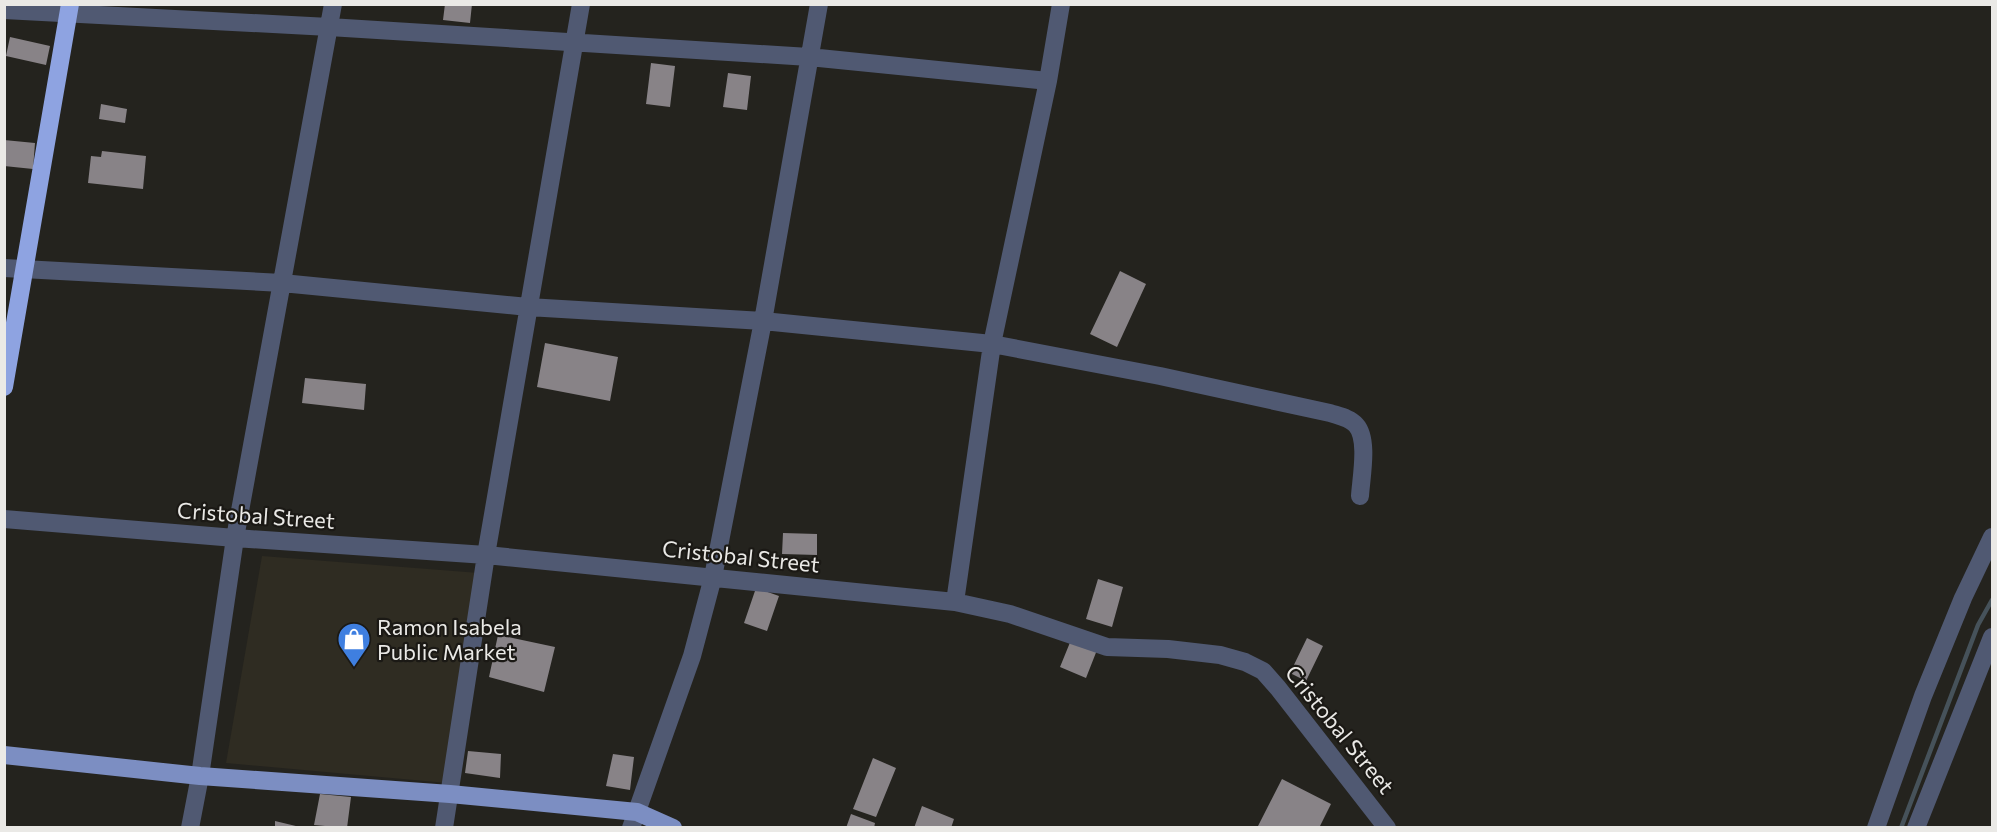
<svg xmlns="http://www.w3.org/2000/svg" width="1997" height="832" font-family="Commissioner,sans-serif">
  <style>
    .built { fill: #2f2c22 }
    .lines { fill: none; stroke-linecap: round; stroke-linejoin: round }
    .stream { stroke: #46525a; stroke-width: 4.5 }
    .building { fill: #888387 }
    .minor { stroke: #505972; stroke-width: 18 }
    .major { stroke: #7c8ec2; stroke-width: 18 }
    .highway { stroke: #8ea3e1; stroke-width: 18 }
    .labels { text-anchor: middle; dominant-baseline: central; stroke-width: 4.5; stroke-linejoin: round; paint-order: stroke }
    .street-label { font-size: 22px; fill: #eae9e6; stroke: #1b1915 }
    .poi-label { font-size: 22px; fill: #eae9e6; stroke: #1b1915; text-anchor: start }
  </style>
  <rect width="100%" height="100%" fill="#24231e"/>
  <path class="built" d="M262,556L479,573L447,783L226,763Z"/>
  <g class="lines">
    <path class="stream" d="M1901,828L1978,625L1992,600"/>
  </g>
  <path class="building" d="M445,4H472L470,23L443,20Z
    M10,37L50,46L46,65L6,56Z
    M651,63L675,66L670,107L646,104Z
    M728,73L751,76L747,110L723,107Z
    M101,104L127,109L125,123L99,119Z
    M4,140L35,143L33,169L4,166Z
    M102,151L146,156L143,189L88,183L91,156L101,157Z
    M1120,271L1146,284L1117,347L1090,334Z
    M545,343L618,357L610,401L537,387Z
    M305,378L366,384L364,410L302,403Z
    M783,533L817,534V555L782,554Z
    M1098,579L1123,587L1112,627L1086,619Z
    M756,588L779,596L767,631L744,623Z
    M498,635L555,647L544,692L489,677Z
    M1307,638L1323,646L1306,681L1290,673Z
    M1071,640L1097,650L1086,678L1060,667Z
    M468,751L501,754L500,778L465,773Z
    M613,754L634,757L630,790L606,786Z
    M873,758L896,768L876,817L853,809Z
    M1282,779L1331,804L1319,828H1257Z
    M320,794L351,797L347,828L314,825Z
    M922,806L954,819L951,828H914Z
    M851,814L875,823L874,828H846Z
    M275,821L300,827L299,828H275Z"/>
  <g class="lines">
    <path class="minor" d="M4,10L329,27L809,57L1048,81
      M4,268L282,283L528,307L763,321L992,344L1160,376L1330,413C1339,416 1350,418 1356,425C1369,439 1361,478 1360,496
      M4,519L235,538L486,555L955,602L1010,614L1107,647L1168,649L1220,655L1245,662L1263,671L1278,688L1387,828
      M955,602L992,344L1048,81L1061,4
      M190,828L200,776L235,538L333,4
      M444,828L486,555L581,4
      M631,828L692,656L713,577L763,321L819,4
      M1876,828L1923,696L1963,598L1992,537
      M1916,828L1992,637"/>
    <path class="major" d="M4,755L200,776L450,794L637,812L673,828"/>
    <path class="highway" d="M4,387L70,4"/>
  </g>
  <defs>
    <g id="shop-pin" transform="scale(1.725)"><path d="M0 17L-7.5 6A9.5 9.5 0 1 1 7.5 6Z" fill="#3f7fe0" stroke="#1b1915"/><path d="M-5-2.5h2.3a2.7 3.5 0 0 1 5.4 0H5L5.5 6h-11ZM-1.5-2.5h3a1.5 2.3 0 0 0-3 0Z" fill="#fff"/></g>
  </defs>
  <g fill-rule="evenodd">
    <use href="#shop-pin" x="354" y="639"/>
  </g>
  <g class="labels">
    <g class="street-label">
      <text transform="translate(256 515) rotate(4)">Cristobal Street</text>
      <text transform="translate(741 556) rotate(6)">Cristobal Street</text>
      <text transform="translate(1340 729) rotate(51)">Cristobal Street</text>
    </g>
    <g class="poi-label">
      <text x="377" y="626">Ramon Isabela<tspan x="377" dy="25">Public Market</tspan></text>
    </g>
  </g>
  <rect width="1997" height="832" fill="none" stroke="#eae9e6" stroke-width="12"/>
</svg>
